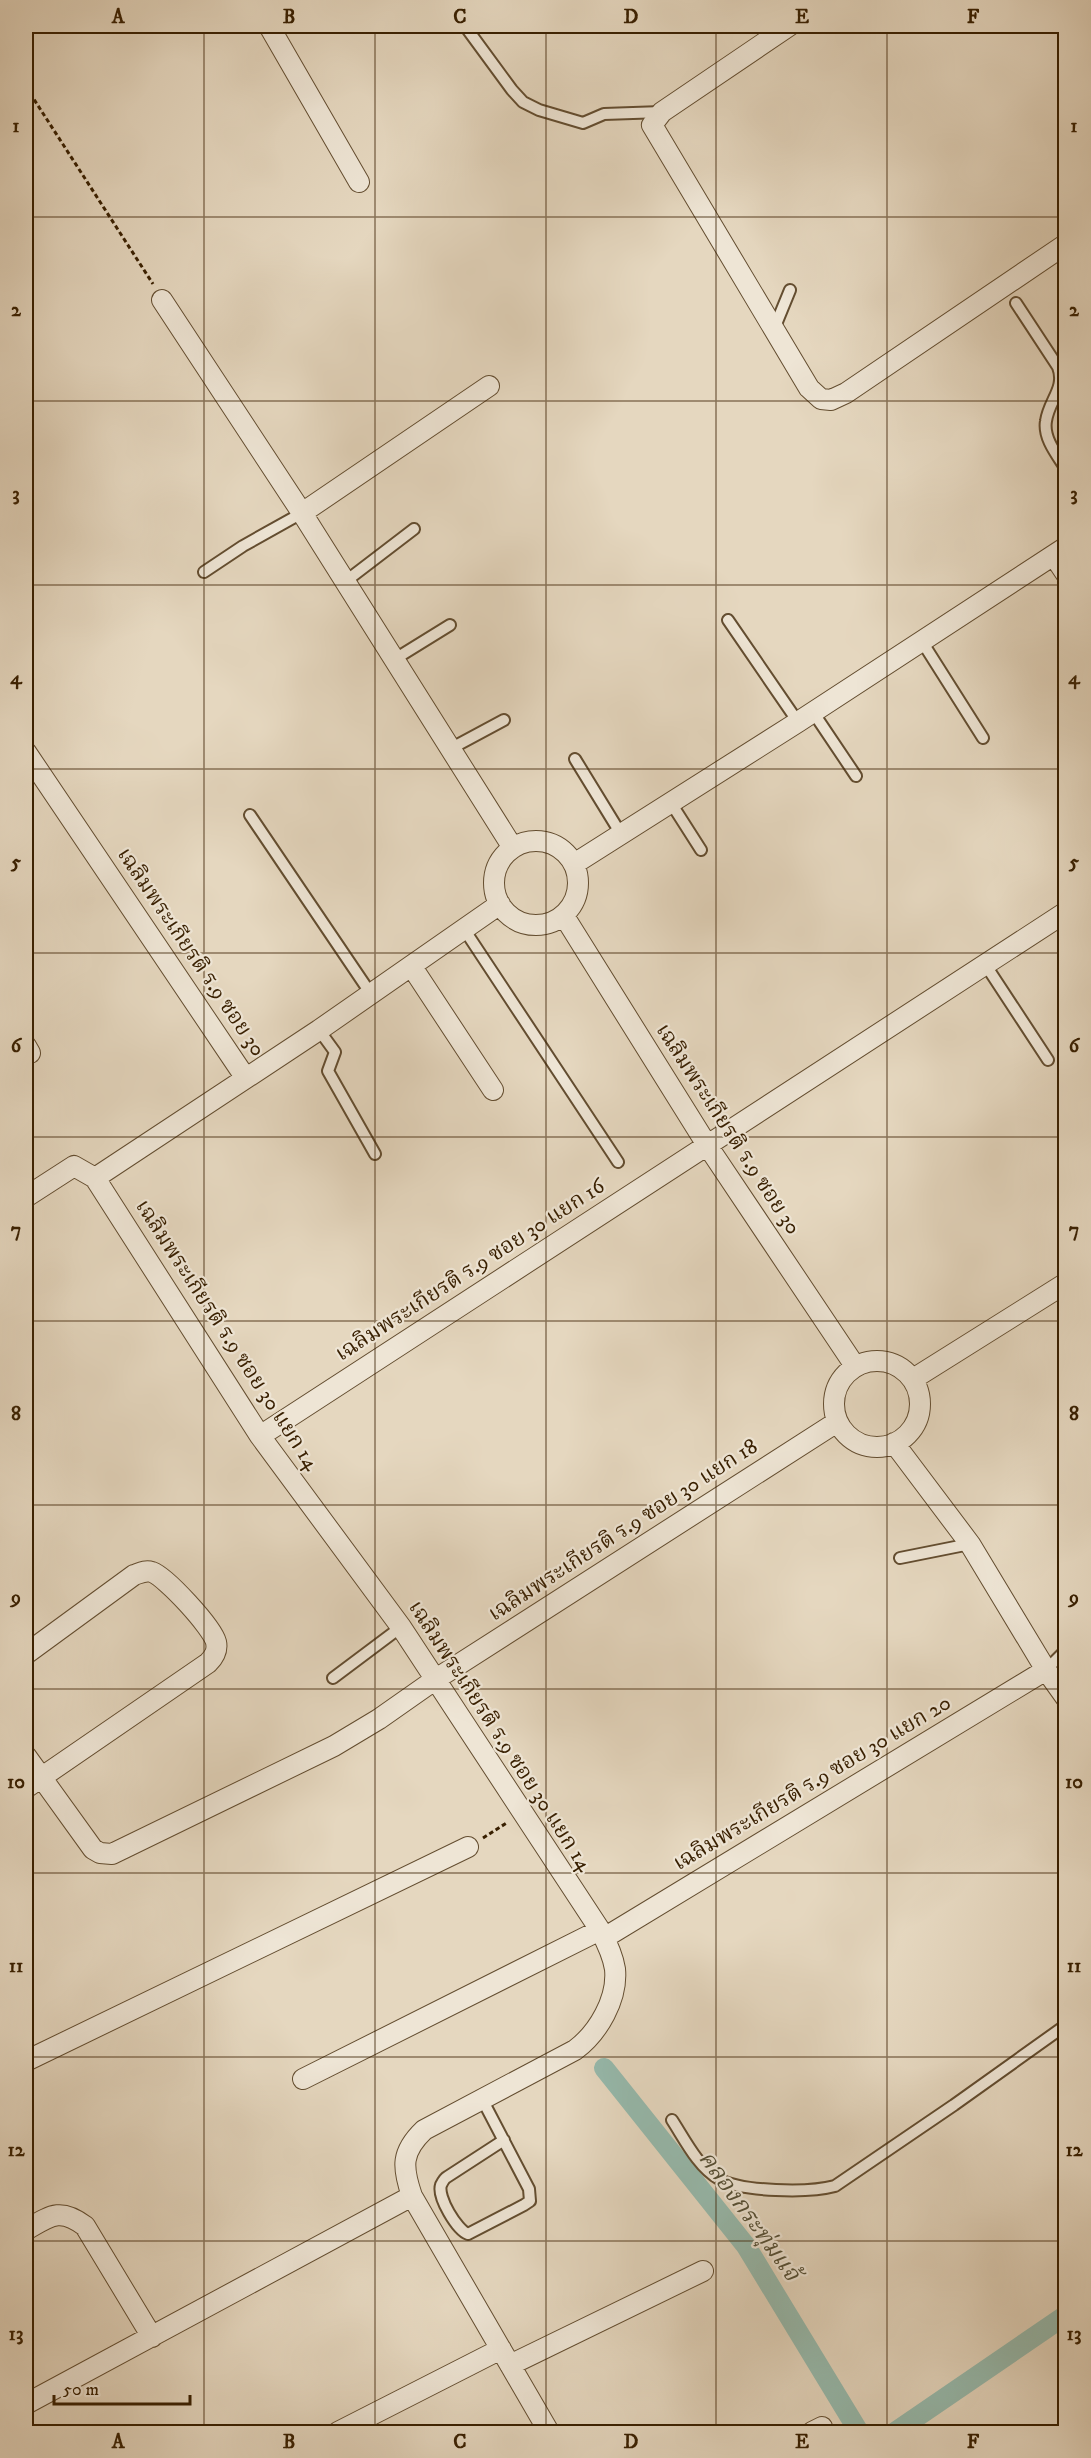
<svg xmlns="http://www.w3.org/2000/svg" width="1091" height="2458" font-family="'IM FELL DW Pica','Noto Serif Thai',serif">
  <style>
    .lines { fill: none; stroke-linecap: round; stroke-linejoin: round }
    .canal { stroke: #96baad; stroke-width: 20 }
    .lane-casing { stroke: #634d30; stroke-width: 14 }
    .street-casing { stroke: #634d30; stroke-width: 22 }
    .path { stroke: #381f00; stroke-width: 3; stroke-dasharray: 4.5 3; stroke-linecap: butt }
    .lane { stroke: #eee5d5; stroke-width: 10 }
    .street { stroke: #eee5d5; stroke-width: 20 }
    .grid { fill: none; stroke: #381f00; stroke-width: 1.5; stroke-opacity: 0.55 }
    .labels { text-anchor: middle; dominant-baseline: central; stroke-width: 4.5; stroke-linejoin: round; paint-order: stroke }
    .street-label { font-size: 22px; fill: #381f00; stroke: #eee5d5 }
    .water-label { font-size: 24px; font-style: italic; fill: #544e34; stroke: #eee5d5 }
    .neatline { fill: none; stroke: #381f00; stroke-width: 2 }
    .grid-label { font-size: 20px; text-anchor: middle; font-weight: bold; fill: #381f00 }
  </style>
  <rect width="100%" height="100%" fill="#e5d7bf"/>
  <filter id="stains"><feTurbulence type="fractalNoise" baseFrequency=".00333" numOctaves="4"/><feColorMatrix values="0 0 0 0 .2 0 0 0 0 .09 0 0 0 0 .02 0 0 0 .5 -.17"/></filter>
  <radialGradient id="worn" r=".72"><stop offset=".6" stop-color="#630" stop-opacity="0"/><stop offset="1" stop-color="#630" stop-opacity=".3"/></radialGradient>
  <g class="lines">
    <path class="canal" d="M604,2068L746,2246L859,2432
      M895,2432L1066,2315"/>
    <g class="lane-casing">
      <path id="lane" d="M465,26L512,90L523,102L539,110L583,123L604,114L662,112
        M1016,303L1058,367C1066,388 1049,400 1046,421C1043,438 1057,455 1066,469
        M774,329L790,290
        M204,572L243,546L302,513
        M346,581L414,529
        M728,620L798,722
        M921,640L983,738
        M395,659L450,625
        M813,712L856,776
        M450,749L504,720
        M575,759L621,834
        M671,803L701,850
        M250,815L371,994
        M464,929L618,1162
        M985,964L1048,1060
        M319,1030L335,1052L328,1071L375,1154
        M900,1558L970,1544
        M1046,1670L1066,1650
        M333,1678L401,1627
        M482,2099L529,2189L530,2201L524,2205L468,2234C457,2230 437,2197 441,2185C442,2183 445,2178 447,2177L504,2140
        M672,2120C685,2140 698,2167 719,2179C742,2192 809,2193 835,2186L954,2105L1066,2025"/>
    </g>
    <g class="street-casing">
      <path id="street" d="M269,26L359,182
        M789,26L662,112L652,125L809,388L821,399L831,400L846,393L1066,244
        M162,300L302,513
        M489,386L302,513L513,848
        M1054,556L1066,574
        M26,752L245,1077
        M494 883a42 42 0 1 1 84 0a42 42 0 1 1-84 0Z
        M574,864L798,722L1066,547
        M500,904L319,1030L95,1178L260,1436L401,1627L600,1930C607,1943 613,1956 615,1969C618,1999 598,2033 575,2050L424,2130C401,2152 402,2167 412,2196L549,2432
        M564,916L707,1145L855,1366
        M412,967L493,1090
        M26,1046L30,1053
        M26,1197L74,1166L95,1178
        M834 1404a43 43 0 1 1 86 0a43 43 0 1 1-86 0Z
        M913,1379L1066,1283
        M260,1436L1066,912
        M894,1443L970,1544L1046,1670L1066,1698
        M26,1654L134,1575C140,1573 145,1570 152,1572C166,1577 212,1627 216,1642C218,1651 214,1657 208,1663L26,1788
        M26,1756L93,1849L100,1853L112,1854L334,1746L379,1719L436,1679L837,1422
        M604,1938L1046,1670
        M26,2061L468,1847
        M303,2079L600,1930
        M26,2230C50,2216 60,2207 85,2226L152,2337
        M510,2365L703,2271
        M26,2404L412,2196
        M338,2432L501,2349
        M812,2432L822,2427"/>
    </g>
    <path class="path" d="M26,87L153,284
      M483,1838L508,1822"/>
    <use href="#lane" class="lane"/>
    <use href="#street" class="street"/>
  </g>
  <path class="grid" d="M204,26V2432M375,26V2432M546,26V2432M716,26V2432M887,26V2432M26,217H1066M26,401H1066M26,585H1066M26,769H1066M26,953H1066M26,1137H1066M26,1321H1066M26,1505H1066M26,1689H1066M26,1873H1066M26,2057H1066M26,2241H1066"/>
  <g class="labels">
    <g class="street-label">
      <text transform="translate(191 952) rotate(56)">เฉลิมพระเกียรติ ร.9 ซอย 30</text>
      <text transform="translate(728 1129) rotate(57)">เฉลิมพระเกียรติ ร.9 ซอย 30</text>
      <text transform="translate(470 1270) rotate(-33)">เฉลิมพระเกียรติ ร.9 ซอย 30 แยก 16</text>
      <text transform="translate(227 1335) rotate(57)">เฉลิมพระเกียรติ ร.9 ซอย 30 แยก 14</text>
      <text transform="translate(623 1530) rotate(-33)">เฉลิมพระเกียรติ ร.9 ซอย 30 แยก 18</text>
      <text transform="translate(500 1736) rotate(57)">เฉลิมพระเกียรติ ร.9 ซอย 30 แยก 14</text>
      <text transform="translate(812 1783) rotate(-31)">เฉลิมพระเกียรติ ร.9 ซอย 30 แยก 20</text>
    </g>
    <g class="water-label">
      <text transform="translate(749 2216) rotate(54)">คลองกระทุ่มแจ้</text>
    </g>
  </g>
  <rect width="1091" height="2458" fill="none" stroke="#e5d7bf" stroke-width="66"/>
  <path d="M54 2395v9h136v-9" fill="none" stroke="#381f00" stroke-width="3"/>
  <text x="63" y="2395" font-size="18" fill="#381f00" stroke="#eee5d5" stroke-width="4.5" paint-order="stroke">50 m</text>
  <rect x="33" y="33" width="1025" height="2392" class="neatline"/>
  <g class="grid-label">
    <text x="118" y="23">A</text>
    <text x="289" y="23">B</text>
    <text x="460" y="23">C</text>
    <text x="631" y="23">D</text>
    <text x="802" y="23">E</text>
    <text x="973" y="23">F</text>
    <text x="16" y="132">1</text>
    <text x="1074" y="132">1</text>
    <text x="16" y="316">2</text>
    <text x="1074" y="316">2</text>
    <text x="16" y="500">3</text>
    <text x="1074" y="500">3</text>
    <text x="16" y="684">4</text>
    <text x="1074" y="684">4</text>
    <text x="16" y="868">5</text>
    <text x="1074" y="868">5</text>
    <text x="16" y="1052">6</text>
    <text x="1074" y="1052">6</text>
    <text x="16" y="1236">7</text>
    <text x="1074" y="1236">7</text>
    <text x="16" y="1420">8</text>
    <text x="1074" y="1420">8</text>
    <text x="16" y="1604">9</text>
    <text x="1074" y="1604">9</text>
    <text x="16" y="1788">10</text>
    <text x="1074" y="1788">10</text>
    <text x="16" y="1972">11</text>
    <text x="1074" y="1972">11</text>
    <text x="16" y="2156">12</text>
    <text x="1074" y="2156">12</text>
    <text x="16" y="2340">13</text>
    <text x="1074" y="2340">13</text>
    <text x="118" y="2448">A</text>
    <text x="289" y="2448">B</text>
    <text x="460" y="2448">C</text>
    <text x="631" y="2448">D</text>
    <text x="802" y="2448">E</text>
    <text x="973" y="2448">F</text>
  </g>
  <rect width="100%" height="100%" filter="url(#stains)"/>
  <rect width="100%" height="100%" fill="url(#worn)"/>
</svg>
